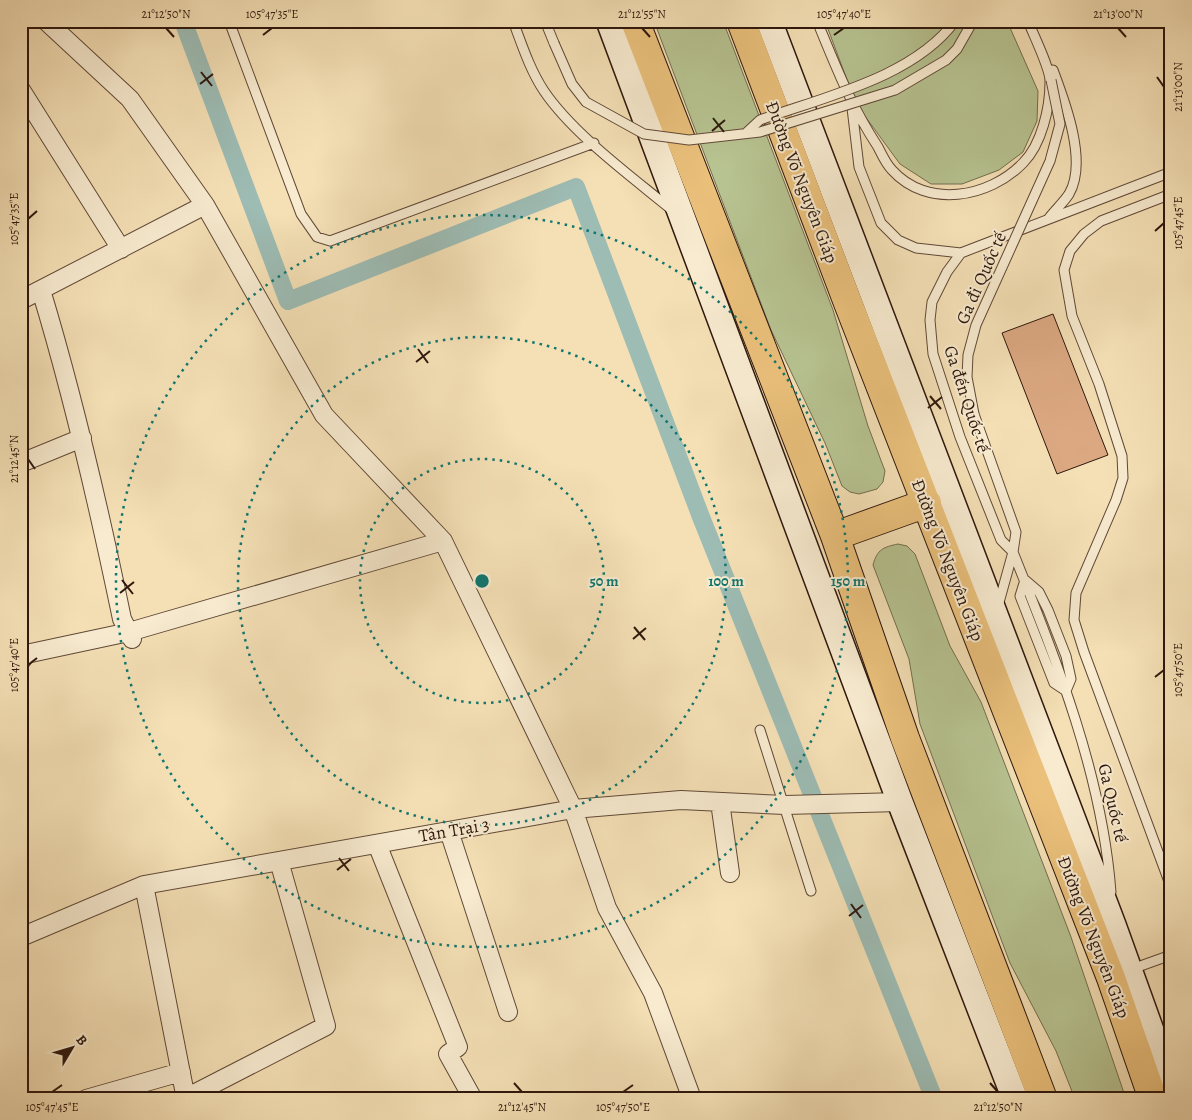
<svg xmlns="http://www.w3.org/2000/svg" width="1192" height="1120" font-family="Alegreya,serif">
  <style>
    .green { fill: #b7c391; stroke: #726d4f }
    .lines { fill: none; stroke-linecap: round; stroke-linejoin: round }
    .canal { stroke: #9dbcb4; stroke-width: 18 }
    .building { fill: #dba881; stroke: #2e170d }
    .service-casing { stroke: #604937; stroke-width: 11 }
    .minor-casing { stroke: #604937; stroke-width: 20 }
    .secondary-casing { stroke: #2e170d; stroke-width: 28 }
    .trunk-casing { stroke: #2e170d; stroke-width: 30 }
    .service { stroke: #f8ebd0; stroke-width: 9 }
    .minor { stroke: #f8ebd0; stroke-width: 18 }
    .secondary { stroke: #f8ebd0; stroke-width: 25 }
    .trunk { stroke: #eac07b; stroke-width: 28 }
    .service-bridge-casing { stroke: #604937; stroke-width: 11; stroke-linecap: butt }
    .service-bridge { stroke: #f8ebd0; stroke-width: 9 }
    .ticks { fill: none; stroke: #2e170d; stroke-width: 2 }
    .ring { fill: none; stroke: #0f766e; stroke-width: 2.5; stroke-dasharray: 2.5 5 }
    .labels { text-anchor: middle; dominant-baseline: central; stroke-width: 4; stroke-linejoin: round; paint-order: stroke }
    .street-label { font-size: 18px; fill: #2e170d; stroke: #f8ebd0 }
    .centre { fill: #0f766e; stroke: #f8ebd0; stroke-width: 2.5 }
    .ring-label { font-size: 15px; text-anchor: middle; font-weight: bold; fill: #0f766e; stroke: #f8ebd0; stroke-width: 4; stroke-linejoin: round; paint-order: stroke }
    .neatline { fill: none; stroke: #2e170d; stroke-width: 2 }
    .ticks-label { font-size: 12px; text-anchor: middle; fill: #2e170d }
  </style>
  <rect width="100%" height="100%" fill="#f5e0b6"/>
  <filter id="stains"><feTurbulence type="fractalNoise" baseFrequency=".004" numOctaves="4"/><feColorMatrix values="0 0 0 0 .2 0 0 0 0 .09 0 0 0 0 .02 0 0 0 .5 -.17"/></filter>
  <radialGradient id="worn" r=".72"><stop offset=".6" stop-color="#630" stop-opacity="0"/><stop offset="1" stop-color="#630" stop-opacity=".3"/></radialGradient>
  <path class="green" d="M654,21H723L833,310L868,426L885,471L883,482L877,489L859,494L850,492L842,486L825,443L771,330Z
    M825,21H1007L1038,91L1037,121L1023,152L999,170L962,184H931L900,164L856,104Z
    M898,544L907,546L915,554L950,646L981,702L1071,937L1126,1099H1075L1056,1051L1010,963L920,724L909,659L873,565C877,549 884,547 898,544Z"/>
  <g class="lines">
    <path class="canal" d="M183,21L288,301L576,187L701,517L934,1099"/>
  </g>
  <path class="building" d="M1053,314L1108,455L1057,474L1002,333Z"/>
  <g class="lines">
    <g class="service-casing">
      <path id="service" d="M229,21L301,214L317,237L330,241L594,143
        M513,21C522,45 530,70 544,91C573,134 632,177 672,210
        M545,21L554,43
        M817,21C836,67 851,106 878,147C882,155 886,164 892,170C927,209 989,198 1023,163C1042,144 1050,107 1050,82C1051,70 1033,34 1028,21
        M852,21H874
        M852,108L859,167L881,223L898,240L916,248L961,253L1171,172
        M1171,194L1101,221L1084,234L1070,251L1064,270L1072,316L1099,384L1122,456L1123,478L1116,500L1076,593L1074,620L1084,652L1171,887
        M1049,218C1055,210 1064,202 1069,194C1088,162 1065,102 1053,70
        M961,253L947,272L932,302L930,320L933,354L960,437L1001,540L1013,552C1057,662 1102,774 1111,892
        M974,414L1016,532L1013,552L998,606
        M1025,580L1039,592L1048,610L1066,656L1071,679L1066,691
        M1025,580L1020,596L1054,683L1066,691
        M760,730L811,891
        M1132,969L1171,955"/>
    </g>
    <g class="minor-casing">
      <path id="minor" d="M46,21L130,99L205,205L324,415L443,541L573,809L607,908L653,993L692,1099
        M21,90L121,249
        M41,290C74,399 99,508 122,619L132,639
        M21,300L205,205
        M21,463L82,438
        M21,661L26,654L129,632L443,541
        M720,802L730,873
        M449,831L508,1012
        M377,844L458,1047L448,1054L473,1099
        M144,885L186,1099
        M21,937L144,885L573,809L681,800L785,805L900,802
        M186,1098L326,1026L279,861
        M86,1099L181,1072"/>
    </g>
    <g class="secondary-casing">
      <path id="secondary" d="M609,21L900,802L1015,1099
        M769,21L1113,925L1171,1086"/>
    </g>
    <g class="trunk-casing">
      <path id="trunk" d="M635,21L835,536L905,738L1043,1099
        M741,21L848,303L1111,978L1153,1099
        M835,536L927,503"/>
    </g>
    <use href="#service" class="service"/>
    <use href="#minor" class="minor"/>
    <use href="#secondary" class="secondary"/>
    <use href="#trunk" class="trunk"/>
    <g class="service-bridge-casing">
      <path id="service-bridge" d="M554,43L572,84L586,102L644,134L689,140L760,132L895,90L946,60L957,49L973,21
        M746,133L760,120C824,97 914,77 955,21
        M974,414L967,377L968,355L976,325L1050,161L1060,124L1051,80"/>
    </g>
    <use href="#service-bridge" class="service-bridge"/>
  </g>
  <path class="ticks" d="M166,28L174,37M642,28L650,37M1118,28L1126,37M263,35L272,28M834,35L844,28M201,72L212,86M1157,77L1164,87M200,84L213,74M713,118L724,132M712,131L725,120M28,219L37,211M1155,231L1164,223M418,349L428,363M416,362L430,351M930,396L941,409M928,408L942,397M28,459L35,469M122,580L133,594M120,593L134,582M634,627L645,640M633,639L646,628M28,665L37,658M1155,677L1164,670M339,858L349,871M337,870L351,859M851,904L861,918M849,916L863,905M514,1083L522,1092M990,1083L998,1092M52,1092L62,1085M623,1092L633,1085"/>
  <g class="ring">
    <circle cx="482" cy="581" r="122"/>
    <circle cx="482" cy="581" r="244"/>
    <circle cx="482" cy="581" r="366"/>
  </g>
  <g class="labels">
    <g class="street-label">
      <text transform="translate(802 182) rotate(69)">Đường Võ Nguyên Giáp</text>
      <text transform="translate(981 278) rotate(-66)">Ga đi Quốc tế</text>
      <text transform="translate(967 399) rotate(72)">Ga đến Quốc tế</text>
      <text transform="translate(948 560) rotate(69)">Đường Võ Nguyên Giáp</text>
      <text transform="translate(1113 803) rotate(77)">Ga Quốc tế</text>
      <text transform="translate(454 830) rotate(-10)">Tân Trại 3</text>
      <text transform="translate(1094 937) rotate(69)">Đường Võ Nguyên Giáp</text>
    </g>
  </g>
  <circle cx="482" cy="581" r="8" class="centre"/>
  <g class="ring-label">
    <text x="604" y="586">50 m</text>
    <text x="726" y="586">100 m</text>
    <text x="848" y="586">150 m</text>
  </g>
  <rect width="1192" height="1120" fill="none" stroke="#f5e0b6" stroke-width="55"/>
  <g transform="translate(72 1048) rotate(52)" stroke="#f8ebd0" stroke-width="4" paint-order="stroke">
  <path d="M0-4L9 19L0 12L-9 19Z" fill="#2e170d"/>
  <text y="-8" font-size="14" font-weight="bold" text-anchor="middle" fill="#2e170d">B</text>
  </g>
  <rect x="28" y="28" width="1136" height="1064" class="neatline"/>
  <g class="ticks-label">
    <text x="166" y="18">21°12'50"N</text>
    <text x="272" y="18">105°47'35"E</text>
    <text x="642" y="18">21°12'55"N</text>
    <text x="844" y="18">105°47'40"E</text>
    <text x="1118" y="18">21°13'00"N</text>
    <text transform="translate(1178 87) rotate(-90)" y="4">21°13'00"N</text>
    <text transform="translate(14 219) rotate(-90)" y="4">105°47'35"E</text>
    <text transform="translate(1178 223) rotate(-90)" y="4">105°47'45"E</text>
    <text transform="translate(14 459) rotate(-90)" y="4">21°12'45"N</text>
    <text transform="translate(14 665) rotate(-90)" y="4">105°47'40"E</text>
    <text transform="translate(1178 670) rotate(-90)" y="4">105°47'50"E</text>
    <text x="52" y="1111">105°47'45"E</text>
    <text x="522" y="1111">21°12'45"N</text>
    <text x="623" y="1111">105°47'50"E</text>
    <text x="998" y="1111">21°12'50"N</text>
  </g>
  <rect width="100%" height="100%" filter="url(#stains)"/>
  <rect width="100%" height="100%" fill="url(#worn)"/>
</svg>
